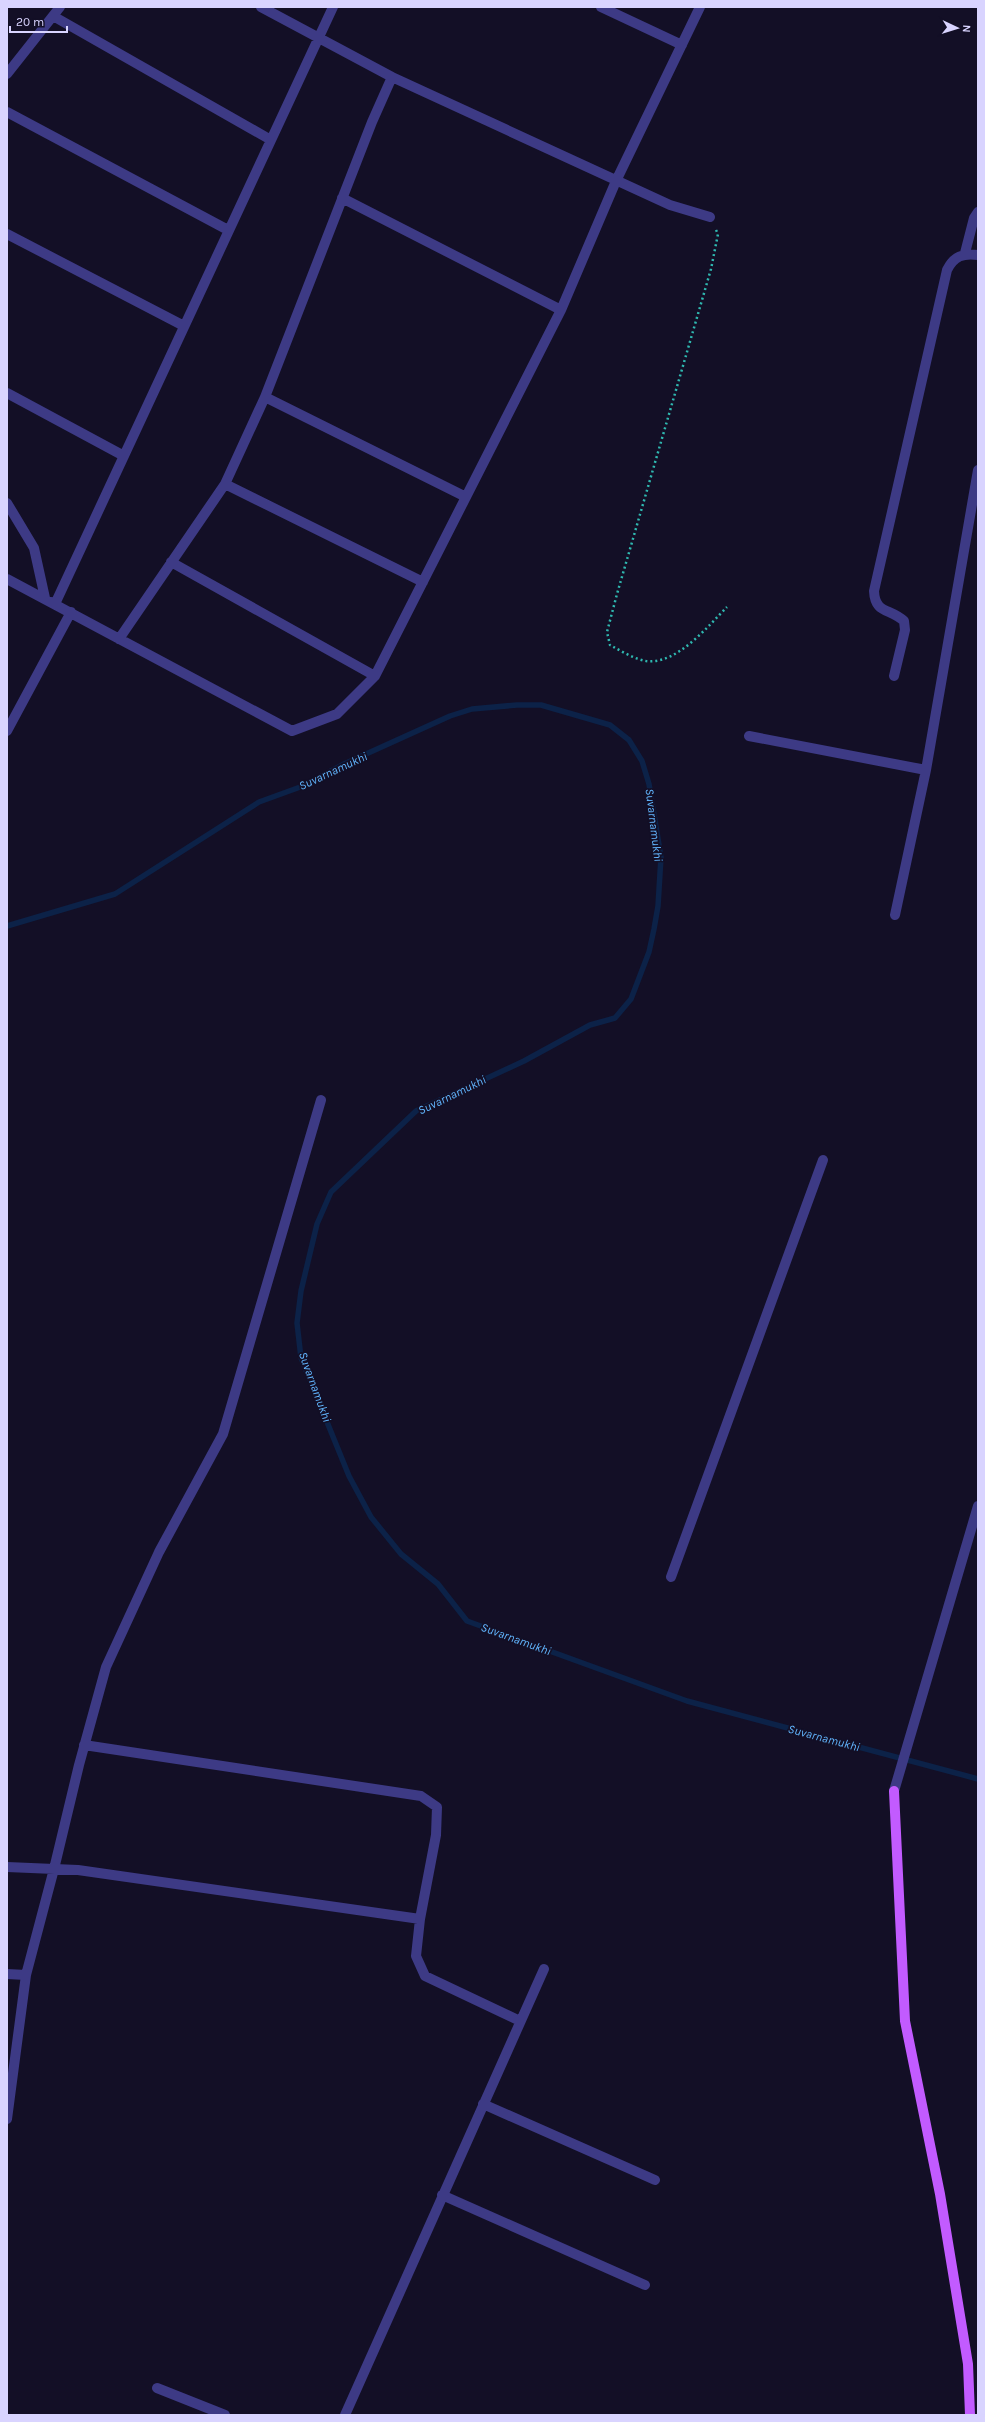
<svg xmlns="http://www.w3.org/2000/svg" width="985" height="2422" font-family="Karla,sans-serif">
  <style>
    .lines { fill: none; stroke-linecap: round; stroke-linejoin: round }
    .stream { stroke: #0c2248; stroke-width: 5.5 }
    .path { stroke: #2fb8b0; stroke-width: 2.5; stroke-dasharray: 2 3; stroke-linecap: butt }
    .minor { stroke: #3d3a85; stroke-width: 10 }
    .major { stroke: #c25bff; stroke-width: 10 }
    .labels { text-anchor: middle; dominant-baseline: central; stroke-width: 3.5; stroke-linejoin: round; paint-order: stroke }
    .water-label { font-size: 12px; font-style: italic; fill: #62b6ff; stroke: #130f26 }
  </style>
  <rect width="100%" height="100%" fill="#130f26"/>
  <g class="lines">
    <path class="stream" d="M7,926L115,894L259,802L303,786L344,764L450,716L472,709L517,705H541L610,725L629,740L642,761L649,784L661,857L658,906L654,929L649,952L631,999L615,1018L590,1025L524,1061L416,1111L331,1192L317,1224L301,1291L297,1323L301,1358L349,1476L371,1517L401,1554L438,1584L467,1621L687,1701L978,1779"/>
    <path class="path" d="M716,230L718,234L711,269L617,594L607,632L610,645C621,651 634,659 646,661C677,665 708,626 727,607"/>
    <path class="minor" d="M261,7L392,77
      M601,7L682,45
      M53,16L271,140
      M7,74L60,7
      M7,112L228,230
      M342,198L561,310
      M7,234L184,326
      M965,253L974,218L978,212
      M7,393L124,456
      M265,397L466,497
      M225,484L423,582
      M7,503L34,548L45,598
      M171,562L375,676
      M7,579L292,731L337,714L375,676L561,310L616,181L700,7
      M55,604L333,7
      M119,639L225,484L265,397L372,122L392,77L670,205L710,217
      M894,676L905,630L904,621C890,608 875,614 874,591L947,270C954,256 963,253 978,255
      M7,731L71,612
      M749,736L926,770
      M895,915L926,770L978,470
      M671,1577L823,1160
      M84,1745L421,1796L437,1807L436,1835L420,1919L416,1956L425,1976L520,2021
      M894,1791L978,1506
      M7,1867L78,1870L420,1919
      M7,1974L26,1975
      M483,2104L655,2180
      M7,2119L26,1975L54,1869L79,1765L106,1667L159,1552L223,1434L321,1100
      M442,2195L645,2285
      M157,2388L225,2415
      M345,2415L544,1969"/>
    <path class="major" d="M894,1791L905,2021L940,2194L968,2364L970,2415"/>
  </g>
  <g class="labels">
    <g class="water-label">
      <text transform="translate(333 771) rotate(-25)">Suvarnamukhi</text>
      <text transform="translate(654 825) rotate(83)">Suvarnamukhi</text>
      <text transform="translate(452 1095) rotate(-26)">Suvarnamukhi</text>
      <text transform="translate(315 1387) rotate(70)">Suvarnamukhi</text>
      <text transform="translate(516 1639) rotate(20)">Suvarnamukhi</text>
      <text transform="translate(824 1738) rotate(15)">Suvarnamukhi</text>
    </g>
  </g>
  <rect width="985" height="2422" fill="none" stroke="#d9d4ff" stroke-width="16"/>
  <g transform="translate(957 28) rotate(94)" stroke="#130f26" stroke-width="3" paint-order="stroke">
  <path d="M0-3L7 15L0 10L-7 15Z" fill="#d9d4ff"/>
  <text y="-6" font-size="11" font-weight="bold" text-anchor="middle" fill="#d9d4ff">N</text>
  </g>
  <path d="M10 26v6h57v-6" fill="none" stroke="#d9d4ff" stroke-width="2"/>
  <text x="16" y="26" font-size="12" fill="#d9d4ff" stroke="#130f26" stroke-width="3" paint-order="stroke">20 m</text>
</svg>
